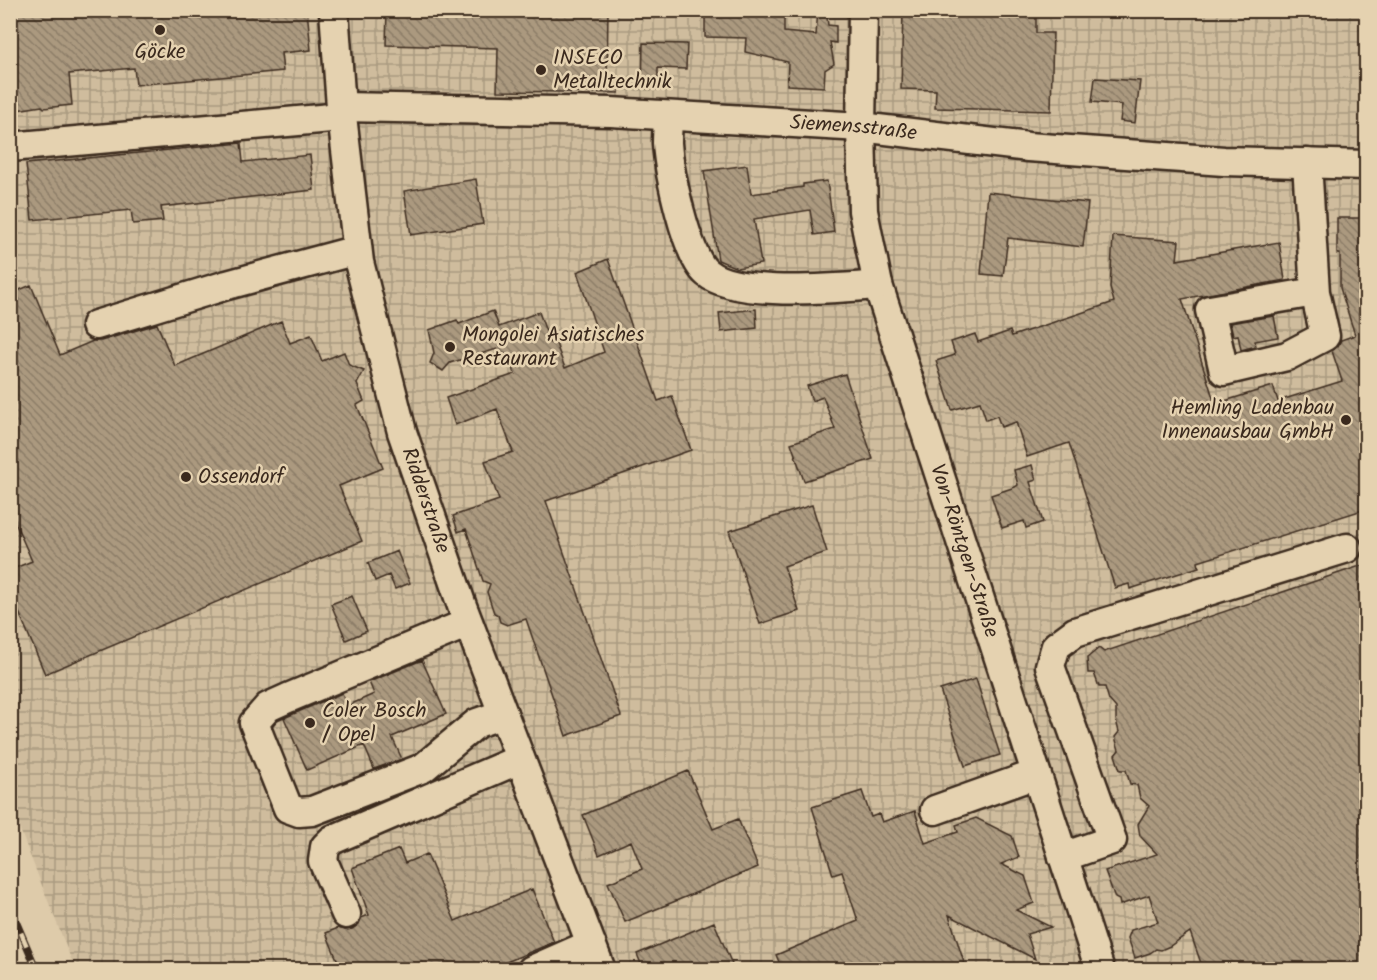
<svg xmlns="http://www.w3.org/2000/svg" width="1377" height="980" font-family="Kalam,sans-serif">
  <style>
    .industrial { fill: url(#industrial-grid) }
    .building { fill: url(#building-back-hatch); stroke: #3b2a1e; stroke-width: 1.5 }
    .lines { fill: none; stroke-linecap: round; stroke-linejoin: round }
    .minor-casing { stroke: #3b2a1e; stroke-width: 33 }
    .minor { stroke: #e5d2b0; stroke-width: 28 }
    .rail-casing { stroke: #3b2a1e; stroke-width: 7 }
    .rail { stroke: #e5d2b0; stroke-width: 4.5; stroke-dasharray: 14; stroke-linecap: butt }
    .poi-dot { fill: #3b2a1e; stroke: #e5d2b0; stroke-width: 2 }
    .labels { text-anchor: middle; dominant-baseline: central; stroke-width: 5; stroke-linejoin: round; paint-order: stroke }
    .poi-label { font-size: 21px; fill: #3b2a1e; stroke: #e5d2b0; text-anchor: start }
    .street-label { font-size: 21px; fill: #3b2a1e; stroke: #e5d2b0 }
  </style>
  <defs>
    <pattern id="industrial-grid" width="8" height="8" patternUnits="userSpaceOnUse" patternTransform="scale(1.5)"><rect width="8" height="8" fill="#cfbc9d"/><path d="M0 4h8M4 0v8" fill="none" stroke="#a9997f"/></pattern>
    <pattern id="building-back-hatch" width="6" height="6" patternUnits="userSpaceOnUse" patternTransform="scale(1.5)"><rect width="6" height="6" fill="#ab997f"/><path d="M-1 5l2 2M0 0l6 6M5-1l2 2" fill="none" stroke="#8c7d67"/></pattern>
  </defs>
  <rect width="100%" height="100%" fill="#decbaa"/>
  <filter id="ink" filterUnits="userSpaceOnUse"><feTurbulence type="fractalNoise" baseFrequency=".0167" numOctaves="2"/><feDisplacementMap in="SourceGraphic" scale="12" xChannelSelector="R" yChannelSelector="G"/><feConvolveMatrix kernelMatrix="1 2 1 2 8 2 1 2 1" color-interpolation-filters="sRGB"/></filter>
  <g filter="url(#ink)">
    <path class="industrial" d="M11,11H1366V969H75L11,807Z"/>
    <path class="building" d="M10,10H307L311,50L281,53L283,71L242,75L136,85L134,68L69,74L72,105L44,108L42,106L10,111Z
      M387,10H608L607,78H620L619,93L497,91L498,48L386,45Z
      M705,10H784V32L816,35L818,10H826L828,25L836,26V43L830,42L834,64L825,70L824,87L787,85L788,62L745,52L746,38L705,37Z
      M903,10H1036V33H1053L1051,111L935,108L936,90L901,89Z
      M643,43L687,44L686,69L658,68V89L642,88Z
      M1095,78L1140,81L1135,123L1120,121L1122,105L1092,102Z
      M241,143L243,162L310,155L314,190L161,207L163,221L133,224L131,210L32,220L26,164Z
      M747,165L751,194L803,187V184L827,181L834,232L814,235L810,210L754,219L761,264L737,268L718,260L704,171Z
      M476,179L483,224L411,235L404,191Z
      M988,192L1088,203L1083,247L1008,238L1003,276L981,274Z
      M1337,218H1366V509L1198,562L1199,567L1130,589L1129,584L1115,588L1069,443L1027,457L1016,422L1001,427L997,416L986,420L980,402L952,410L936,361L955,355L951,342L975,334L978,342L1010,331L1012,336L1114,302L1110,288L1113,236L1179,241L1177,260L1279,242L1285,280L1182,299L1215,404L1273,386L1278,401L1342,381L1332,351L1338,346L1341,340L1355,335L1340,288V254H1337Z
      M608,259L658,401L672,396L691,450L546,501L621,716L566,736L526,619L507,625L500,622L498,615L494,613L487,592L490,584L483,581L466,529L458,532L453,516L499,500L485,461L513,452L497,409L455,425L446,398L515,374L509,357L497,349L450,363L443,371L430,363L434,353L429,330L457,320L459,324L493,311L499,327L539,312L550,343L555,341L565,368L582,361L604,352L577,272Z
      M31,285L60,355L93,341H101L157,324L175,366L281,321L290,343L311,335L322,361L344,352L349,365L364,371L357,384L364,401L357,405L383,468L339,486L362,541L45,674L10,591V570L32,561L10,511V294Z
      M756,309L757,328L721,332L719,313Z
      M1274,316L1278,337L1255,341L1256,346L1241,350L1238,335L1233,336L1230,323Z
      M845,374L873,459L804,481L791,443L835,429L823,397L812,401L807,386Z
      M1032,465L1036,480L1030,482L1043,522L1026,528L1024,521L1002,528L991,495L1015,487L1018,485L1014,470Z
      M812,505L827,552L784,566L799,611L760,624L729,531Z
      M397,551L410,583L395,589L389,575L375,581L368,563Z
      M1366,564V969H1203L1190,932L1170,946L1161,950L1156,949L1150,953L1135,958L1128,938L1131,930L1158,922L1149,895L1120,905L1119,900L1115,898L1105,871L1157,854L1140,836L1138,824L1149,806L1140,798L1137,785L1130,784L1126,770H1120L1115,755L1119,750L1115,737L1119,732L1116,720V708L1109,700L1105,687H1099L1094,673H1088L1087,658L1099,648L1104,652Z
      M352,596L367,631L346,640L331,604Z
      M422,660L446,714L392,737L402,759L374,769L364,745L307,770L284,718L342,693L347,706L374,694L369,682Z
      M976,679L1000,755L965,766L940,690Z
      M688,771L713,829L738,819L758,867L625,922L608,883L642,869L631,841L599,855L583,815Z
      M862,791L871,817L879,814L882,822L915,811L925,843L958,832L956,825L976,818L1012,836L1019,857L1001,864L1025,876L1034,903L1016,910L1051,927L1027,934L1035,959L949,915L966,969H782L776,955L858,921L842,872L833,875L812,807Z
      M399,849L405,863L427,854L455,921L532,889L554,942L490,969H341L326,933L338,928L345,930L352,929L359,924L361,918L369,915L352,868Z
      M714,922L734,969H643L637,954Z"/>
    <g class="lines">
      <g class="minor-casing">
        <g id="minor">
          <path id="s1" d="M334,10L341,107L359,262L402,432L462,606L601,970"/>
          <path id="s2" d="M863,10L861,127L863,211L878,285L1100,970"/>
          <path id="s3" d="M341,107L611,112L861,127L1028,147L1224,161L1366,165"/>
          <path d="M668,116C668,125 667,134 667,143C669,171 686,256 707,273C737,298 839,288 878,285"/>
          <path d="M10,147L342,117"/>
          <path d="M1307,163L1315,292L1325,336L1287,356L1224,371L1210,310L1315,292"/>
          <path d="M96,325L227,285L357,250"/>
          <path d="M468,623L288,698L268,707L254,723L288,808L299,812L312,811L423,768L477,723L503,714"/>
          <path d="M935,810L1036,774"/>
          <path d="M1063,857L1112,840L1050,666L1056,646L1075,632L1347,548"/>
          <path d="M346,914L323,861L325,847L332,840L520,759"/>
          <path d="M532,970L591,944"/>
        </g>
      </g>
      <use href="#minor" class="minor"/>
      <g class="rail-casing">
        <path id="rail" d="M10,907L37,970"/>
      </g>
      <use href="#rail" class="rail"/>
    </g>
  </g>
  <g class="poi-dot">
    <circle cx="160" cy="30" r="6"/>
    <circle cx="541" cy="70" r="6"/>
    <circle cx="450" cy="347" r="6"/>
    <circle cx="1346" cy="420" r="6"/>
    <circle cx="186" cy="477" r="6"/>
    <circle cx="310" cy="723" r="6"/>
  </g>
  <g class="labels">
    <g class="poi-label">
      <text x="160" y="52" text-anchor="middle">Göcke</text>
      <text x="553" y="58">INSECO<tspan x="553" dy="24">Metalltechnik</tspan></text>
      <text x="462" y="335">Mongolei Asiatisches<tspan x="462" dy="24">Restaurant</tspan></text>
      <text x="1334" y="408" text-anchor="end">Hemling Ladenbau<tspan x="1334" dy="24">Innenausbau GmbH</tspan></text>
      <text x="198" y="477">Ossendorf</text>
      <text x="322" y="711">Coler Bosch<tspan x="322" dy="24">/ Opel</tspan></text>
    </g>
    <g class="street-label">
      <text stroke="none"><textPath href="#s3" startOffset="513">Siemensstraße</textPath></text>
      <text stroke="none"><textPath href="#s1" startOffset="501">Ridderstraße</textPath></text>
      <text stroke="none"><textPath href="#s2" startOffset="556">Von-Röntgen-Straße</textPath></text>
    </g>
  </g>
  <rect width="1377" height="980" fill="none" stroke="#e5d2b0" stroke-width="36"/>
  <rect x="18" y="18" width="1341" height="944" fill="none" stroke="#3b2a1e" stroke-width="2" filter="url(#ink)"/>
</svg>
